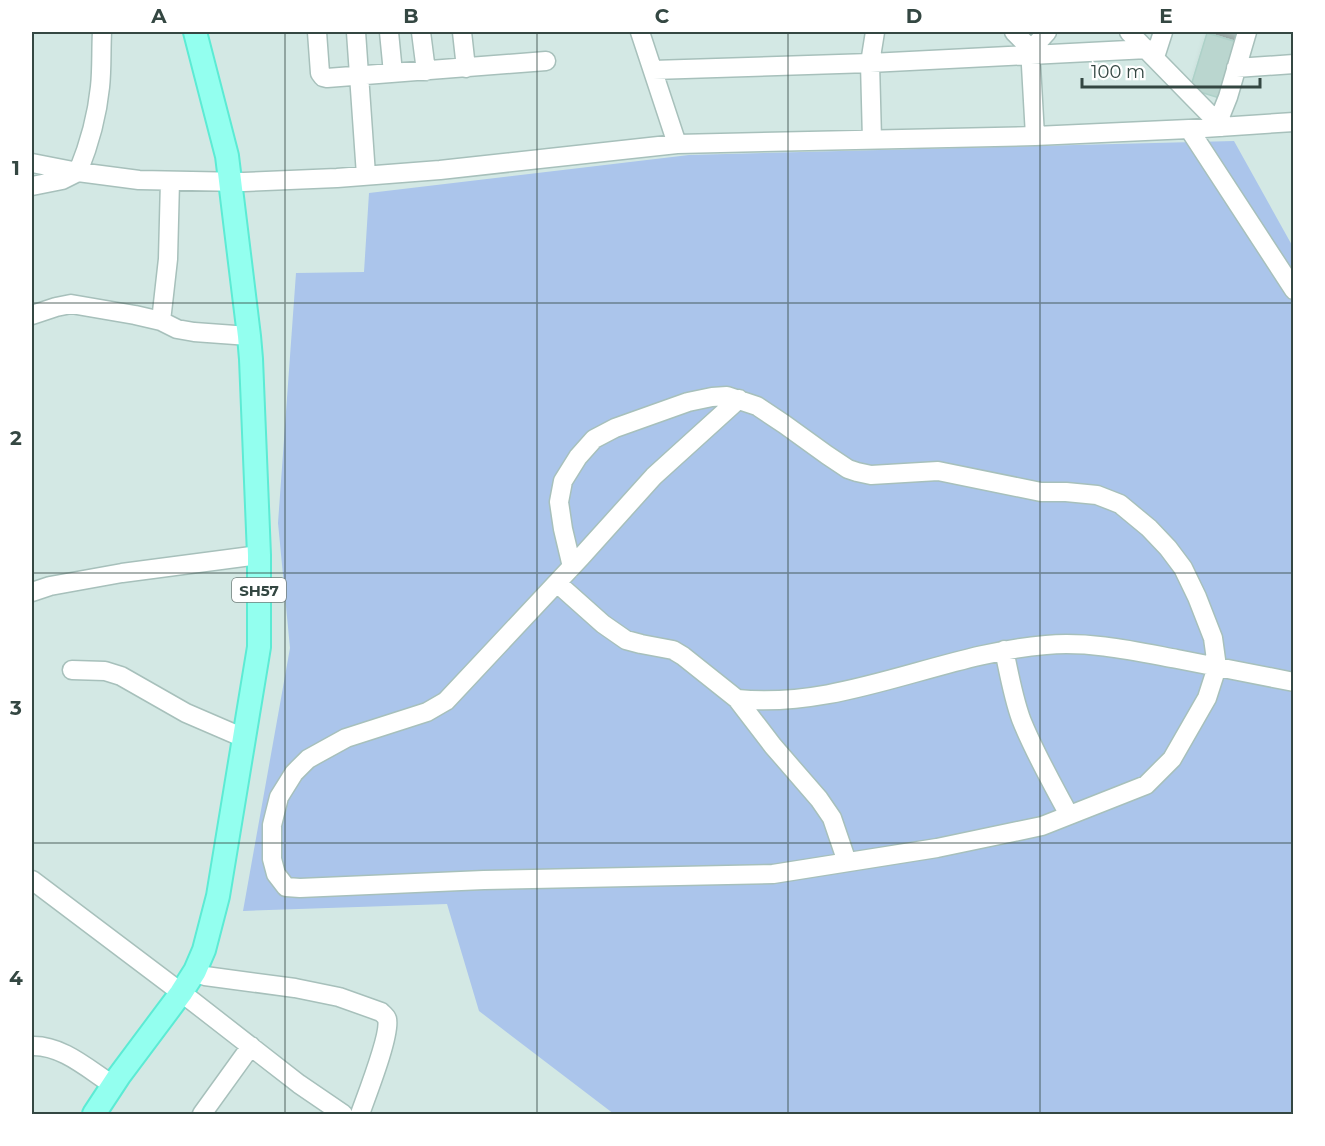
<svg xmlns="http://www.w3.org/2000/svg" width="1325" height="1146" font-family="Montserrat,sans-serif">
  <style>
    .residential { fill: #d3e8e4 }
    .green { fill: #abc5eb }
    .building { fill: #bad6cf; stroke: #add1c8; stroke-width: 1.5; filter: url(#shadow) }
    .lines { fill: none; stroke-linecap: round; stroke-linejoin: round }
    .minor-casing { stroke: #a7c0bb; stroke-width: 21 }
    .major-casing { stroke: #5cebd4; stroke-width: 26 }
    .minor { stroke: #fff; stroke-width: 18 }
    .major { stroke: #93ffef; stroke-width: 22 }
    .grid { fill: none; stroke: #344742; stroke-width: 1.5; stroke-opacity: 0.55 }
    .labels { text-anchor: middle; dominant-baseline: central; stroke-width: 6; stroke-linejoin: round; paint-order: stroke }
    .shield { fill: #fff; stroke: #717e7b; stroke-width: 1.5 }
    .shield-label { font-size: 15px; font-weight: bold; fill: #344742 }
    .neatline { fill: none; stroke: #344742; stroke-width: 2 }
    .grid-label { font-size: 20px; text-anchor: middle; font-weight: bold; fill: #344742 }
  </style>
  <defs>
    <filter id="shadow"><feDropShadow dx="5.5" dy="-5.5" stdDeviation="3" flood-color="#0004"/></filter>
  </defs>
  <rect width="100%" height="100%" fill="#e5f4f1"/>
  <path class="residential" d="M32,32H1293V1114H32Z"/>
  <path class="green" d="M1234,141L1293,247V1114H614L479,1011L447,904L243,911L290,648L278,523L296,273L364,272L369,193L689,155Z"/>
  <path class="building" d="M1207,33L1240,43L1223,99L1190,89Z"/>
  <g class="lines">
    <g class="minor-casing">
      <path id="minor" d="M317,32L320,73L323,77L327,78L546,61
        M356,32L366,175
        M389,32L393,73
        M421,32L426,71
        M462,32L466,68
        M640,32L677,144
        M1014,32L1030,48L1035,136
        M1129,32L1222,127
        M1030,48L1038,42L1047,32
        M1155,57L1163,32
        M1236,68L1294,64
        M653,70L870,63L1148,49
        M1218,122L1228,97L1247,32
        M1189,129L1294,290
        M872,140L870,63L875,32
        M32,163L78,172L139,180L244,182L337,178L440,170L677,144L1035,136L1189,129L1294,122
        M32,186L62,180L78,172C89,145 97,117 100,87C102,69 101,50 102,32
        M32,315L56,307L71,304L135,315L161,321L177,329L194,332L249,336
        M161,321L168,259L170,181
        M572,567L563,529L559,502L563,481L578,457L594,439L615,428L688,402L712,397L727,396L757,406L784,424L827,455L848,469L857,472L871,475L938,471L1041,492H1066L1097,495L1120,504L1149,528L1168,548L1183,568L1197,597L1213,638L1217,667L1207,698L1172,759L1146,785L1042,826L937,848L773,874L484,880L300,888L286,887L276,874L272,859V825L279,797L294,773L308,759L346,738L427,712L446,701L581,557L654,476L739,399
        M557,583L603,624L626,640L641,644L673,650L683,656L737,699L773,746L819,799L832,818L847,862
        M32,592L50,586L122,573L259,555
        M1004,650C1009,673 1013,697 1021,719C1034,752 1052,783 1069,815
        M72,670L105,671L121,676L186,713L244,738
        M737,699C843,710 942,653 1046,645C1090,641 1134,651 1177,659C1216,667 1255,674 1294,682
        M32,880L191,1000L299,1084L343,1114
        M205,976L295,988L339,997L381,1012C383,1014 386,1016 387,1019C391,1034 366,1097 360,1114
        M32,1046C62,1045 88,1069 113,1085
        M202,1114L251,1046"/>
    </g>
    <g class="major-casing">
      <path id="major" d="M94,1114L119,1076L181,993L195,971L204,950L218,896L259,647V555L251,359L249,336L227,156L195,32"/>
    </g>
    <use href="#minor" class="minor"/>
    <use href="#major" class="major"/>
  </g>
  <path class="grid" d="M285,32V1114M537,32V1114M788,32V1114M1040,32V1114M32,303H1294M32,573H1294M32,843H1294"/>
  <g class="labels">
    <rect class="shield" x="232" y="578" width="54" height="24" rx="4.5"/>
    <g class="shield-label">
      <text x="259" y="590">SH57</text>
    </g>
  </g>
  <rect width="1325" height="1146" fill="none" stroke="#ffffff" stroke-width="66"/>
  <path d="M1082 78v9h178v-9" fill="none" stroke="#344742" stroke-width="3"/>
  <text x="1091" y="78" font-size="18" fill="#344742" stroke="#ffffff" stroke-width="4.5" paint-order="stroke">100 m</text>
  <rect x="33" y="33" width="1259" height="1080" class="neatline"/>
  <g class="grid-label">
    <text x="159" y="23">A</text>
    <text x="411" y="23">B</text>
    <text x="662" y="23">C</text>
    <text x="914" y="23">D</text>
    <text x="1166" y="23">E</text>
    <text x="16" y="175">1</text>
    <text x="16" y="445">2</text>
    <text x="16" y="715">3</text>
    <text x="16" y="985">4</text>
  </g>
</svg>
